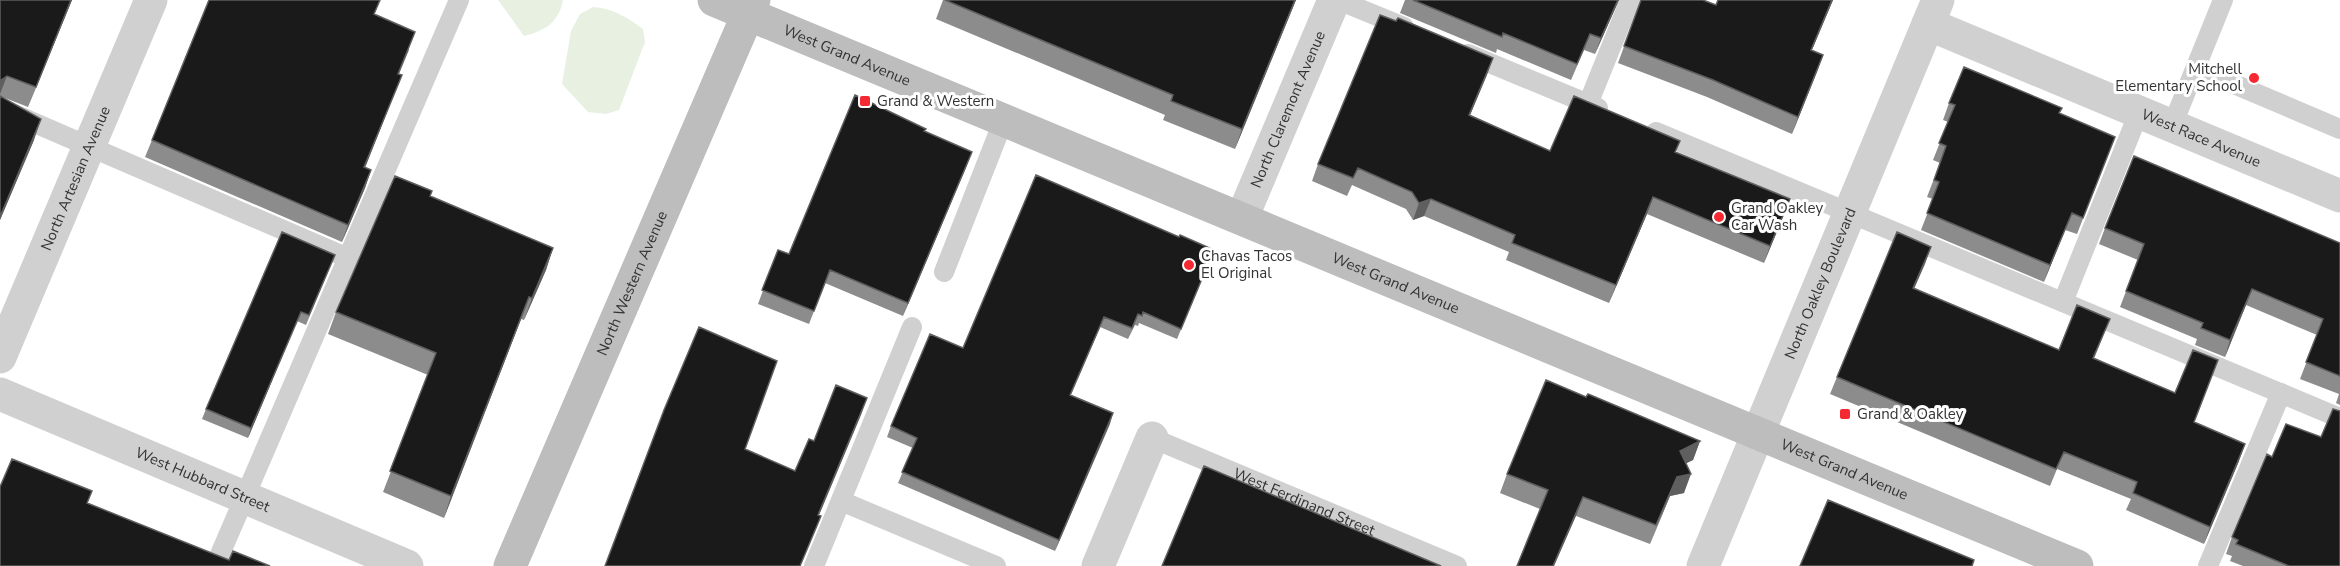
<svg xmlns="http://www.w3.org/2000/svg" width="2340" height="566" font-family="'Nunito Sans',sans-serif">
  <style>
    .green { fill: #e8f0e1 }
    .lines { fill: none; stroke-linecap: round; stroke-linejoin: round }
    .lane { stroke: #d0d0d0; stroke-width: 20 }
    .street { stroke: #d0d0d0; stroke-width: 33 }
    .secondary { stroke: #bdbdbd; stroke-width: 33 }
    .wall { fill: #8c8c8c }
    .shaded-wall { fill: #5f5f5f }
    .building { fill: #1a1a1a; stroke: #5f5f5f; stroke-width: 1.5 }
    .poi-dot { fill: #f52931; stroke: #fff; stroke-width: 2 }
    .labels { text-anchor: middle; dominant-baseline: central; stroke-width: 6; stroke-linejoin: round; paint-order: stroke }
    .street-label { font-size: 15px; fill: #333; stroke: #fff }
    .poi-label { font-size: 15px; fill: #333; stroke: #fff; text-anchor: start }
  </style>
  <rect width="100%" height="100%" fill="#fff"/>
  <path class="green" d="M498,0H563C559,22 545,31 524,36Z
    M593,7C612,8 627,17 643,29L645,42L619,110L606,114L588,112L562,84L571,31L580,14Z"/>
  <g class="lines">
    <g class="lane">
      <path d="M1338,0L1404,27"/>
      <path d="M1468,54L1598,108"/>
      <path d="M2196,68L2340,129"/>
      <path d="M1588,104L1630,0"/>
      <path d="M0,108L348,258"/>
      <path d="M2172,126L2223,0"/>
      <path d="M1656,132L2340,418"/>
      <path d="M944,272L1004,119"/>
      <path d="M2063,302L2139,112"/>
      <path id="s1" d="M1152,438L1457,566"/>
      <path d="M841,501L996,566"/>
      <path d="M215,566L459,0"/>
      <path d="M814,566L912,327"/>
      <path d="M2208,566L2281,393"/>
    </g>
    <g class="street">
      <path id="s2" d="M1928,24L2340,196"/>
      <path id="s3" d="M1242,218L1334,0"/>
      <path id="s4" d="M0,357L151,0"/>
      <path id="s5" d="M0,394L407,566"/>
      <path d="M1098,566L1152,438"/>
      <path id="s6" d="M1703,566L1938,0"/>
    </g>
    <g class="secondary">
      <path id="s7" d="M714,0L2077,566"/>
      <path id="s8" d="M510,566L754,0"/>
    </g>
  </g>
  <path class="wall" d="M0,0H72L28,107L0,96L34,140L0,220Z
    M943,0H1296L1235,149L1163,120L1165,115L936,19Z
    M1405,0H1619L1595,54L1584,50L1571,80L1497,49L1496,53L1400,13Z
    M1641,0L1716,5L1718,0H1833L1812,50L1823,55L1792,134L1707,97L1618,63Z
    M375,15L409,50L399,74L402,75L395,92L365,168L371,170L365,188L342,242L145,157L152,140Z
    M1396,21L1493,58L1470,115L1550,151L1676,152L1790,199L1764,263L1647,214L1609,303L1506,260L1509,252L1424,216L1413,220L1406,209L1352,185L1347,196L1312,181L1318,164Z
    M1949,103L2060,114L2115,137L2077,234L2065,230L2044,282L1921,230L1933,199L1927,197L1940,163L1933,160L1948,122L1943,120Z
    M925,131L967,165L903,316L825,283L809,324L758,304L778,250L789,254Z
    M430,196L553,248L546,270L524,320L521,319L444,518L383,492L428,375L328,334L336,312Z
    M2105,228L2340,243V405L2336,403L2339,394L2300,379L2317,335L2246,305L2225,357L2195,345L2197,339L2120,307L2138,260L2099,244Z
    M1931,247L1914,288L2059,350L2103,336L2094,359L2175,393L2218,360L2194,422L2239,461L2204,544L2126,510L2131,499L2057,469L2050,486L1830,394L1837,377Z
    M335,255L306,325L297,321L248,438L202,419L206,409Z
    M1210,260L1177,339L1139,323L1138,326L1135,325L1128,339L1100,327L1071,395L1113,413L1055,551L898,483L913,448L887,437L891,426L963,348Z
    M1586,397L1700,441L1693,460L1686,463L1684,493L1670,496L1650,544L1576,516L1540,509L1500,493L1507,474Z
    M2321,437L2340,566H2243L2230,561L2232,556L2226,554L2232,537L2272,457Z"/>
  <path class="shaded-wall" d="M71,0H72L28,107L36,87Z
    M1295,0H1296L1235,149L1242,129Z
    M1618,0H1619L1595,54L1601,38Z
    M1832,0H1833L1805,66L1811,50Z
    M1823,55L1817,72L1792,134L1798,117Z
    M1493,58L1487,75L1463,132L1469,115Z
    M402,75L395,92L358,185L364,167Z
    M7,76L0,94V81Z
    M41,119L34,140L0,220V217Z
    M972,152L967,165L903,316L908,303Z
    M371,170L365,188L342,242L348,225Z
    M1653,197L1647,214L1609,303L1616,285Z
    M1431,199L1424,216L1413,220L1419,203Z
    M1790,199L1783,217L1764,263L1770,246Z
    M2072,213L2065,230L2044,282L2050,265Z
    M1931,247L1925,264L1907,305L1913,288Z
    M553,248L546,270L524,320L532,298Z
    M2252,289L2246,305L2225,357L2230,340Z
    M529,297L521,319L444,518L451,496Z
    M301,312L297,321L248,438L251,428Z
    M1104,317L1100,327L1066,405L1070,395Z
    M867,398L861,415L812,532L818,515Z
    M1113,413L1110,424L1055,551L1059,540Z
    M1700,441L1693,460L1673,470L1680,451Z
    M2245,444L2239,461L2204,544L2210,527Z
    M1691,474L1684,493L1670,496L1650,544L1677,477Z
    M1583,497L1576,516L1554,566H1553Z"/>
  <path class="building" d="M0,0H71L36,87L7,76L0,81Z
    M209,0H380L374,14L415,32L398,74L402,75L364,167L371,170L348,225L152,140Z
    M945,0H1295L1242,129L1171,101L1173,95Z
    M1413,0H1618L1601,38L1590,34L1577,64L1503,33L1502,37Z
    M1641,0H1703L1716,5L1718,0H1832L1811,50L1823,55L1798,117L1713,80L1624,46Z
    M1380,15L1396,21L1398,18L1493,58L1469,115L1550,151L1574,96L1680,141L1675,152L1790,199L1770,246L1653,197L1616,285L1512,243L1515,235L1431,199L1419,203L1412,192L1358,168L1353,178L1318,164Z
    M1964,67L2062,108L2059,113L2115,137L2083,218L2072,213L2050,265L1927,213L1939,182L1934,180L1946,146L1939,143L1955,105L1949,103Z
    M855,95L926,129L924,131L972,152L908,303L830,270L814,311L762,290L778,250L789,254Z
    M0,96L41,119L0,217Z
    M2134,156L2340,243V376L2306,362L2323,319L2252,289L2230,340L2201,328L2203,323L2126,291L2144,244L2105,228Z
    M1036,175L1179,237L1180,235L1214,250L1181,329L1143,312L1142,316L1138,314L1132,328L1104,317L1070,395L1113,413L1059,540L902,472L917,438L891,426L930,334L963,348Z
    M395,176L432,191L430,196L553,248L532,298L529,297L451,496L390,471L436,353L336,312Z
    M282,232L335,255L309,315L301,312L251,428L206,409Z
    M1897,232L1931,247L1913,288L2059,350L2077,305L2110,319L2093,358L2175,393L2193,350L2218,360L2194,422L2245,444L2210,527L2133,493L2137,482L2064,452L2056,469L1837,377Z
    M699,327L777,361L745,449L795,471L809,439L814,441L836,385L867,398L818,515L821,516L800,566H605L664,410Z
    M1546,380L1586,397L1588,394L1700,441L1680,451L1691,474L1677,477L1656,525L1583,497L1553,566H1517L1548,490L1507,474Z
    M2333,409L2340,411V566H2289L2236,544L2238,540L2232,537L2267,454L2272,457L2286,424L2321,437Z
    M12,459L92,491L87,503L229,560L233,551L270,566H0V487Z
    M1204,466L1441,566H1162Z
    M1828,500L1974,560L1972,566H1800Z"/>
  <g class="poi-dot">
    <circle cx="2254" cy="78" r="6"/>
    <rect x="859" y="95" width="12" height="12" rx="3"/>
    <circle cx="1719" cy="217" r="6"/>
    <circle cx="1189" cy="265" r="6"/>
    <rect x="1839" y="408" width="12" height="12" rx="3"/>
  </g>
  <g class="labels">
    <g class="street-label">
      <text stroke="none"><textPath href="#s7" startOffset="144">West Grand Avenue</textPath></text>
      <text stroke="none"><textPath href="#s3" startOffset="118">North Claremont Avenue</textPath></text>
      <text stroke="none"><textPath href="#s2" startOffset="296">West Race Avenue</textPath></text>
      <text stroke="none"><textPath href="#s4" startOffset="194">North Artesian Avenue</textPath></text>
      <text stroke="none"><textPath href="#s7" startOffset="738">West Grand Avenue</textPath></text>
      <text stroke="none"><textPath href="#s8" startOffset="308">North Western Avenue</textPath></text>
      <text stroke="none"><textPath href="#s6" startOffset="306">North Oakley Boulevard</textPath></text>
      <text stroke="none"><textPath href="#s7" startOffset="1224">West Grand Avenue</textPath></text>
      <text stroke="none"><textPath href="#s5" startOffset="220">West Hubbard Street</textPath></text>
      <text stroke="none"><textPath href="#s1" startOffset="165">West Ferdinand Street</textPath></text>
    </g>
    <g class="poi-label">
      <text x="2242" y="69" text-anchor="end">Mitchell<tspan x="2242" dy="17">Elementary School</tspan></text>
      <text x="877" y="101">Grand &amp; Western</text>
      <text x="1731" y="208">Grand Oakley<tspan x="1731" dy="17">Car Wash</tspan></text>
      <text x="1201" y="256">Chavas Tacos<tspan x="1201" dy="17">El Original</tspan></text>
      <text x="1857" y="414">Grand &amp; Oakley</text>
    </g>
  </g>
</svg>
